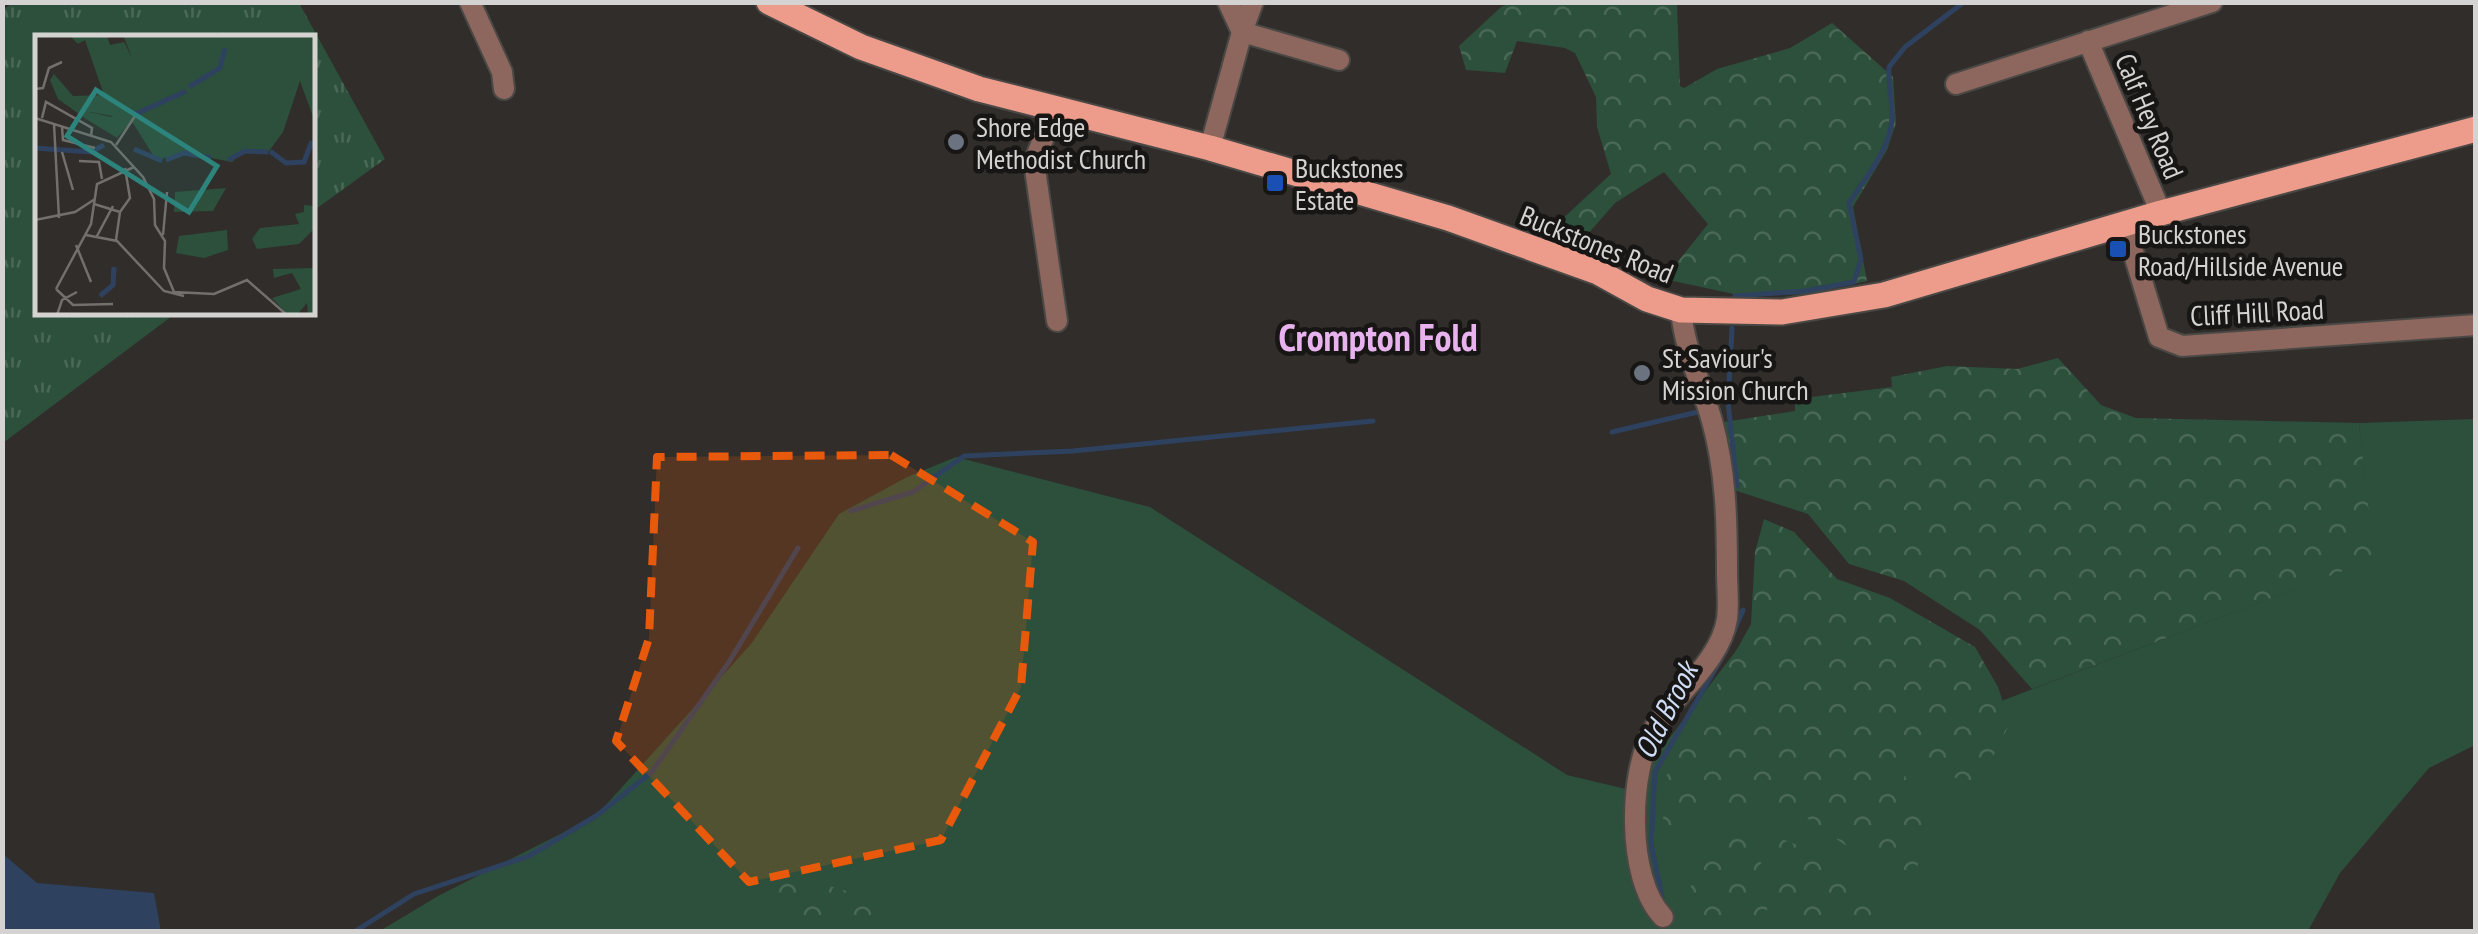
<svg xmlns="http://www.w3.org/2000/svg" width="2478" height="934" font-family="'PT Sans Narrow',sans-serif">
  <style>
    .grass { fill: #2c503b }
    .forest { fill: url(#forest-crowns) }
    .park { fill: url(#park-tufts) }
    .water { fill: #2e4260 }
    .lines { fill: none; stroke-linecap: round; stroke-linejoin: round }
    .stream { stroke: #2e4260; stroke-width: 5 }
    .minor-casing { stroke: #4a4845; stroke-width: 24 }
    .major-casing { stroke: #4a4845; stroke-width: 29 }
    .minor { stroke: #8d665d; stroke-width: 20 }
    .major { stroke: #ed9c8b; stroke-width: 25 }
    .marked { fill: #e8590c; fill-opacity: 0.2; stroke: #e8590c; stroke-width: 8; stroke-dasharray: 20 12; stroke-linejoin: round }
    .worship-dot { fill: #6b7280; stroke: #171614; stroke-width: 4 }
    .transit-dot { fill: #1a4fb4; stroke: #171614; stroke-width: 4 }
    .labels { text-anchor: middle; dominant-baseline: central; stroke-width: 9; stroke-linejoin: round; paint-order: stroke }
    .street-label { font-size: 28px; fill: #d5d3d1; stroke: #171614 }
    .poi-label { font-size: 28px; fill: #d5d3d1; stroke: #171614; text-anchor: start }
    .water-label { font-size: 30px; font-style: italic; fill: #cfddf4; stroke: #171614 }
    .district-label { font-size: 38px; font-weight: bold; fill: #e8b2ee; stroke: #171614 }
    .inset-river { fill: none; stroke: #2e4260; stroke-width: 5 }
    .inset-road { fill: none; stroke: #726f6d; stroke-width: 2.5 }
    .view { fill: #2d847d; fill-opacity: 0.15; stroke: #2d847d; stroke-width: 5 }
    .inset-edge { fill: none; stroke: #d5d3d1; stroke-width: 5 }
  </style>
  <defs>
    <pattern id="forest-crowns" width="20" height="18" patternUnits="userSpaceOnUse" patternTransform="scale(2.5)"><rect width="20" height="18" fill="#2c503b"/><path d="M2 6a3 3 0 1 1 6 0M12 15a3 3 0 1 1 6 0" fill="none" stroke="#4a6856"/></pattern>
    <pattern id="park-tufts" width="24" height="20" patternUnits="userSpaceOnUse" patternTransform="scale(2.5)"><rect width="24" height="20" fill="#2c503b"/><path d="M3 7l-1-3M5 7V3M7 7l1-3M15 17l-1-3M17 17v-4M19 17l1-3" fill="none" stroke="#4a6856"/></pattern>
  </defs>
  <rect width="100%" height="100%" fill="#302d2a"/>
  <path class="grass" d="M2475,419V745L2429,768L2340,873L2309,929L2311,931L378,932L438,896L596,816L751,644L839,514L907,477L956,457L1150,507L1567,775L1630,790L1738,648L1975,711L2373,559L2359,423Z"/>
  <path class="forest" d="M1513,2L1677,3L1680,86L1684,88L1717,69L1790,48L1832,23L1893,77L1896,123L1887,150L1853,207L1867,281L1808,294L1743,296L1664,279L1708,224L1664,172L1615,203L1580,243L1546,234L1611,174L1597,127L1596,97L1575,53L1565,48L1517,41L1505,73L1466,70L1459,46L1501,7Z
    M2058,358L2101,405L2136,418L2359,423L2374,559L2032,689L1980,630L1904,581L1849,564L1808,514L1731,489L1718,423L1795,411V399L1892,387L1891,377L1947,366L2017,369Z
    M1764,519L1794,532L1837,579L1890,598L1975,647L1998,687L2010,723L1975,792L1914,748L1905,775L1928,839L1908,890L1800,813L1744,804L1706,818L1673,849L1662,844L1665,779L1751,624L1755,552Z
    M1734,833L1752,835L1766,879L1768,931H1684C1690,886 1690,858 1734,833Z
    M1769,834L1805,848L1894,913L1931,931H1775Z
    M770,869L878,900L888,931H784Z"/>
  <path class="park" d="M13,3H299L385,159L313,211L312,38H38V312L176,313L3,443L2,10Z"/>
  <path class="water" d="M3,854L37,883L154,893L161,931H3Z"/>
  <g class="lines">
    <path class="stream" d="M1735,296L1805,291L1854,282L1861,259L1849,203C1866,177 1892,147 1892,116C1892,99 1888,83 1889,67L1905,47L1964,2
      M1732,328L1728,402L1737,486
      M1612,432L1702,411
      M851,511L913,492L964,456L1073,451L1373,421
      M1732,636L1743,610
      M1662,897L1651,843L1655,772L1726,651
      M354,932L414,894L529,856L596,816L651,773L729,662L798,548"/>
    <g class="minor-casing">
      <path id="minor" d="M470,2L502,72L504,89
        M1228,2L1242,32L1339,60
        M2088,41L2161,213
        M1956,84L2212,2
        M1056,107L1034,162L1057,321
        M1210,148L1242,32L1253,2
        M2125,225L2159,337L2182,346L2476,325
        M1663,917C1626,879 1628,770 1655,727C1677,692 1721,660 1727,619C1729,604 1727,588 1727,573C1727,521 1726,471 1712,421C1702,385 1684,348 1681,310"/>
    </g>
    <g class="major-casing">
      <path id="major" d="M769,2L861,47L979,89L1210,148L1448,218L1598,272L1647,299L1681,310L1782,312L1884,295L2161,213L2476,129"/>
    </g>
    <use href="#minor" class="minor"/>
    <use href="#major" class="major"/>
  </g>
  <path class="marked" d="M891,455L1033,542L1021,687L941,840L749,882L616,741L649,638L657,457Z"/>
  <g class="worship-dot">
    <circle cx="956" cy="142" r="10"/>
    <circle cx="1642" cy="373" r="10"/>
  </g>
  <g class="transit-dot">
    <rect x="1265" y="173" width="20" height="20" rx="5"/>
    <rect x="2108" y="239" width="20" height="20" rx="5"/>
  </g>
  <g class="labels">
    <g class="street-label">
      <text transform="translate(2150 116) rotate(67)">Calf Hey Road</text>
      <text transform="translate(1597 244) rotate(22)">Buckstones Road</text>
      <text transform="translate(2257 312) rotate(-3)">Cliff Hill Road</text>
    </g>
    <g class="poi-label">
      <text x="976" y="126">Shore Edge<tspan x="976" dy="32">Methodist Church</tspan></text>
      <text x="1295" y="167">Buckstones<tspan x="1295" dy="32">Estate</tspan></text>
      <text x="2138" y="233">Buckstones<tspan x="2138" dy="32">Road/Hillside Avenue</tspan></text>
      <text x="1662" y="357">St Saviour's<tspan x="1662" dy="32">Mission Church</tspan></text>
    </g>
    <g class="water-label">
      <text transform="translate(1665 710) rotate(-63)">Old Brook</text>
    </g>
    <g class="district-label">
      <text x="1378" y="336">Crompton Fold</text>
    </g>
  </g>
  <g transform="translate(35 35)">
    <rect width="280" height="280" fill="#302d2a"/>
    <path d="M34,0H72L75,10L89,7L97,23L88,0H280V87L265,46L248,97L232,119L207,117L197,127L149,118L121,125L98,88L88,92L78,81L55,77L51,84L23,64L15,45L19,39L38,61L69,60L50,5L43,9ZM269,170L280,171V193L264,209L222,214L217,204L225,193L264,189L260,179L269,177ZM192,195L193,215L169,223L141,218L144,201ZM280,233V278H273L272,268L262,280H253L237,263L266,254L257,238L239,243L238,234Z" fill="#2c503b"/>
    <path d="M152,56L159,78L181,85L182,94L169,108L145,104L142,111L143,85L157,78L133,80ZM87,75L98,84L82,103L51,84L54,77L76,82ZM212,94L238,95L240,98L236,108L205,113L203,97L212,101Z" fill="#2c503b"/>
    <path d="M191,153L178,176L139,177L140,157Z" fill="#2c503b"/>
    <path class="inset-river" d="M154,52L185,33L190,13M101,79L151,56M0,113L56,117L69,110M99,114L127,126M235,116L251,128L269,127L277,106M131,125L149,118L176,123M193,125L210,116L233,117M65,261L78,250L79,232"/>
    <path class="inset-road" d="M0,54L8,53L14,33L27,27M0,83L76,107L108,142L119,164L120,190L130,206L129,233L139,257L179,259L212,245L252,280M7,83L11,67L57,93L56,101M19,89L24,183M27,92L28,105L60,113M81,110L100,81M27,117L38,155M44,126L64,127L67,144M59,169L85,177L81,205M85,177L95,163L90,133M0,185L40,177L60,164M51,200L82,206L129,256L149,261M128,200L132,157M62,201L78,171M41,210L56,247M21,254L56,189L62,149L99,132M21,254L38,270L78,269M22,280L27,265L42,257"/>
    <path class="view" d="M61,55L182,131L154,177L32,101Z"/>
    <rect width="280" height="280" class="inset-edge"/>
  </g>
  <rect width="2478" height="934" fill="none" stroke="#d5d3d1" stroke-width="10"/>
</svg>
